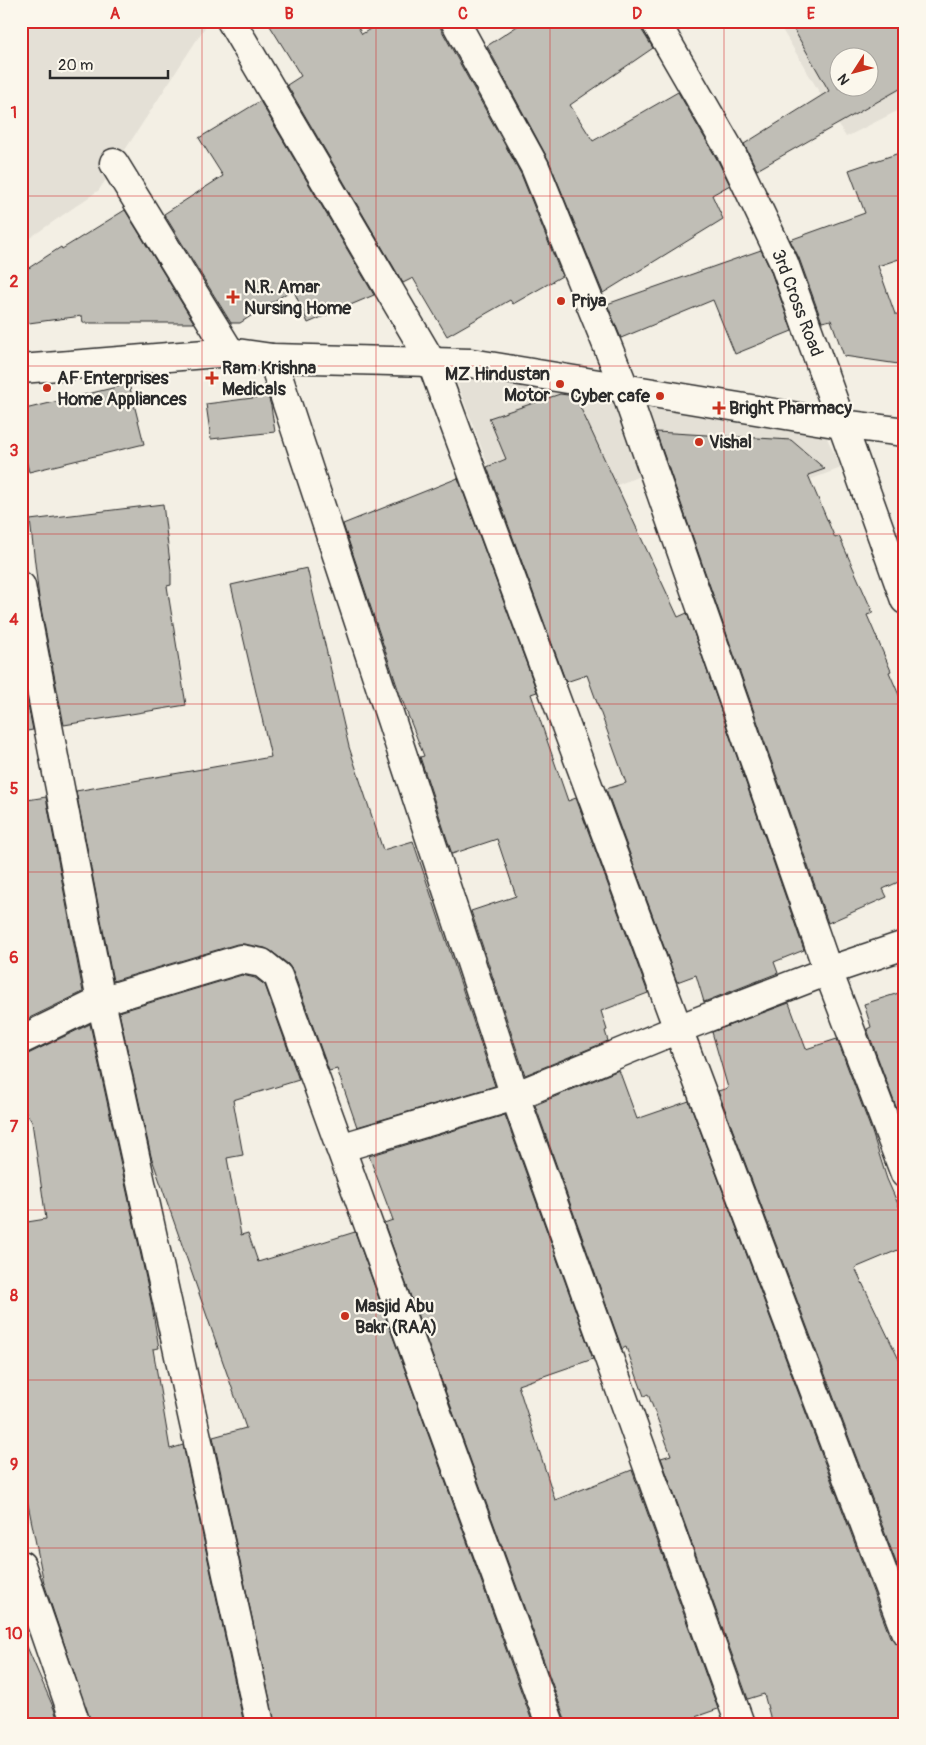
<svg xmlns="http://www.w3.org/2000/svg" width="926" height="1745" font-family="Pangolin,sans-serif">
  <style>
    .built { fill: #e4e0d6; fill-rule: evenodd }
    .building { fill: #c0beb6; stroke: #2b2b2b; fill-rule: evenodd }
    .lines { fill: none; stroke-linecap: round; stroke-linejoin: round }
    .street-casing { stroke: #2b2b2b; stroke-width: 31 }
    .secondary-casing { stroke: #2b2b2b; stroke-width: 31 }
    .street { stroke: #fbf7ec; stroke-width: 28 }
    .secondary { stroke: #fbf7ec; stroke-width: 28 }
    .grid { fill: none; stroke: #d62828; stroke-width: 1; stroke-opacity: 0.55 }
    .poi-dot { fill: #c8321e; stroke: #fbf7ec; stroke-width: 2 }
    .labels { text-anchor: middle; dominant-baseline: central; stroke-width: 4.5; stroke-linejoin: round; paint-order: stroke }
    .poi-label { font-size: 18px; font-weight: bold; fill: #2b2b2b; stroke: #fbf7ec; text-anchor: start }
    .street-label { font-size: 18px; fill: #2b2b2b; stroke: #fbf7ec }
    .neatline { fill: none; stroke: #d62828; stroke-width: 2 }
    .grid-label { font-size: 16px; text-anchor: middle; font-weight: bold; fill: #d62828 }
  </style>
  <rect width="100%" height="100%" fill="#f3efe4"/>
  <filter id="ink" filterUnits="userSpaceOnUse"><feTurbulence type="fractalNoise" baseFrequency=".02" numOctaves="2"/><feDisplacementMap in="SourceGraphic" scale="10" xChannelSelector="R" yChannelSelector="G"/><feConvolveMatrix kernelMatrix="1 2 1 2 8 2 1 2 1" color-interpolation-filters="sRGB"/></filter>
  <g filter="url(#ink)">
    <path class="built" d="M21,21H209L99,190L21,244Z
      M777,21H905V107L846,137ZM838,58H868V88H838Z
      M452,369L614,397L640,476L511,527Z
      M635,403L826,436L841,468L683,527Z"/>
    <path class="building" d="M267,21H354L362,34L383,21H439L441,29L521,174L562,276L513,304L510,300L447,336L413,278L403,283L287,85L301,76Z
      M525,21H639L641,29L653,48L570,105L593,141L678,92L718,161L730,185L712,195L723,219L603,293L549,161L487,46Z
      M789,21H905V86L757,170L744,144L829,91ZM838,58H868V88H838Z
      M260,101L374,295L308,323L293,289L240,323H231L164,214L223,176L199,138Z
      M905,151V257L878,266L895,314L905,315V365L844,356L831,320L822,322L799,258L790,240L865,213L849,170Z
      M125,210L194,323H83L82,316L21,324V273L61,247L62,249Z
      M761,250L770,269L792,331L735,354L713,300L621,338L607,304Z
      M129,384L144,444L29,472L21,440V410Z
      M560,394L575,396L678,617L687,613L804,950L774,962L778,973L704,1002L696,975L677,982L606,789L626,783L587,675L566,682L487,467L506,459L489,418Z
      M268,396L271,406L275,432L211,439L206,404Z
      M656,432L791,440L825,469L808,475L835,538L839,536L873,613L867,615L891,671L889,672L905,709V879L883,889L887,897L828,923Z
      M458,478L537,692L531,694L568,801L576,798L648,993L601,1011L607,1030L605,1031L608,1041L525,1075L471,911L516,896L497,839L452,854L420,757L424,756L399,692L343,524Z
      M163,504L171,571V585L167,586L186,705L64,725L39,598L30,520Z
      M307,568L349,747L383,850L413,841L495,1086L357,1127L337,1069L329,1071L293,971L288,964L271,951L265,948L244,944H237L113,981L76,791L271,757L231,585Z
      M21,670L33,730L21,732Z
      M46,797L83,992L21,1022V801Z
      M242,975L255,978L265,985L299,1080L233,1100L243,1155L227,1158L241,1235L248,1233L258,1262L355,1232L533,1724H275L213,1437L246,1428L151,1156L119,1012Z
      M905,991V1122L902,1123L867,1029L871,1027L864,1004Z
      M789,1003L806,1049L837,1039L872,1132L887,1179L905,1220V1247L855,1268L905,1372V1586L718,1091L728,1088L712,1032Z
      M90,1024L151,1301L159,1348L153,1349L170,1449L183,1445L244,1724H91L44,1583L21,1470V1223L46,1219L32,1122L21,1104V1055L28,1054Z
      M619,1070L637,1119L689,1101L890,1637L896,1643L905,1646V1724H772L764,1694L748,1699L661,1458L671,1455L648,1394L644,1396L626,1347L622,1349L535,1105Z
      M505,1115L593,1359L518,1385L555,1500L632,1470L718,1709L675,1724H565V1719L384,1223L393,1220L369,1156Z
      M21,1633L54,1709L59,1724H21Z"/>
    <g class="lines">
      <g class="street-casing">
        <path id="street" d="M231,21L431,361L678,1029L905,1631
          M455,21L535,167L624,387L828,971L905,1174
          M655,21L732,154L784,263L905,600
          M114,163L230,352
          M272,358L515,1096L740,1724
          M21,586L101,1001L241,959L262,963L278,976L550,1724
          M21,1040L101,1001L260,1724
          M340,1148L515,1096L678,1029L828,971L905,945
          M21,1565L76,1724"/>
      </g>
      <g class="secondary-casing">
        <path id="secondary" d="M21,369L230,352L272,358L471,363L841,424L905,432"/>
      </g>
      <use href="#street" class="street"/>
      <use href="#secondary" class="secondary"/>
    </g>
  </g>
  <path class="grid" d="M202,21V1724M376,21V1724M550,21V1724M724,21V1724M21,196H905M21,366H905M21,534H905M21,704H905M21,872H905M21,1042H905M21,1210H905M21,1380H905M21,1548H905"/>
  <g class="poi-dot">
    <path d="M230.5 289.5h5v5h5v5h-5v5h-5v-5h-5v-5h5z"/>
    <circle cx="561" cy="301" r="5"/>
    <path d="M209.5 370.5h5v5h5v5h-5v5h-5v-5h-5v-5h5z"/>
    <circle cx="560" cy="384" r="5"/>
    <circle cx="47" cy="388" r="5"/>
    <circle cx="660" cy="396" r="5"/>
    <path d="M716.5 400.5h5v5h5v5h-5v5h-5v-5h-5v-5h5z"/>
    <circle cx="699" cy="442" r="5"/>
    <circle cx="345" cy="1316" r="5"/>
  </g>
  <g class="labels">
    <g class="poi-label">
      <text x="244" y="287">N.R. Amar<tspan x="244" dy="21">Nursing Home</tspan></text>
      <text x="571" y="301">Priya</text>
      <text x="222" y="368">Ram Krishna<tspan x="222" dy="21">Medicals</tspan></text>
      <text x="550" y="374" text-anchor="end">MZ Hindustan<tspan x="550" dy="21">Motor</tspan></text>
      <text x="57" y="378">AF Enterprises<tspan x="57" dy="21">Home Appliances</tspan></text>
      <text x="650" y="396" text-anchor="end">Cyber cafe</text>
      <text x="729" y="408">Bright Pharmacy</text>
      <text x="709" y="442">Vishal</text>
      <text x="355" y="1306">Masjid Abu<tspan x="355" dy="21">Bakr (RAA)</tspan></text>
    </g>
    <g class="street-label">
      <text transform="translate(797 303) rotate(69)">3rd Cross Road</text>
    </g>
  </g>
  <rect width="926" height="1745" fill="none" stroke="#fbf7ec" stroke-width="55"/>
  <g transform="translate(854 72) rotate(234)"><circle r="24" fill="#fbf7ec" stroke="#a8a59f"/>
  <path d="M0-4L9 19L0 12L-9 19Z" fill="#c8321e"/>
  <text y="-8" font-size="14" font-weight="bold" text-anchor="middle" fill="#2b2b2b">N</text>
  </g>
  <path d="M50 70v8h118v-8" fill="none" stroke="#2b2b2b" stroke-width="2.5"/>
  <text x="58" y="70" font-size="15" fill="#2b2b2b" stroke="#fbf7ec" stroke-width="4" paint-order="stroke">20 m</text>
  <rect x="28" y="28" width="870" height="1690" class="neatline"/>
  <g class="grid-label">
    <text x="115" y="19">A</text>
    <text x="289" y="19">B</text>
    <text x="463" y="19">C</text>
    <text x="637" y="19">D</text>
    <text x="811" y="19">E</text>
    <text x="14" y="118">1</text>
    <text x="14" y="287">2</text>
    <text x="14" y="456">3</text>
    <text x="14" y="625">4</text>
    <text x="14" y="794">5</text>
    <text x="14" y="963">6</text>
    <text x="14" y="1132">7</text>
    <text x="14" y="1301">8</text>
    <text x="14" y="1470">9</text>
    <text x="14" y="1639">10</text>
  </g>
</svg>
